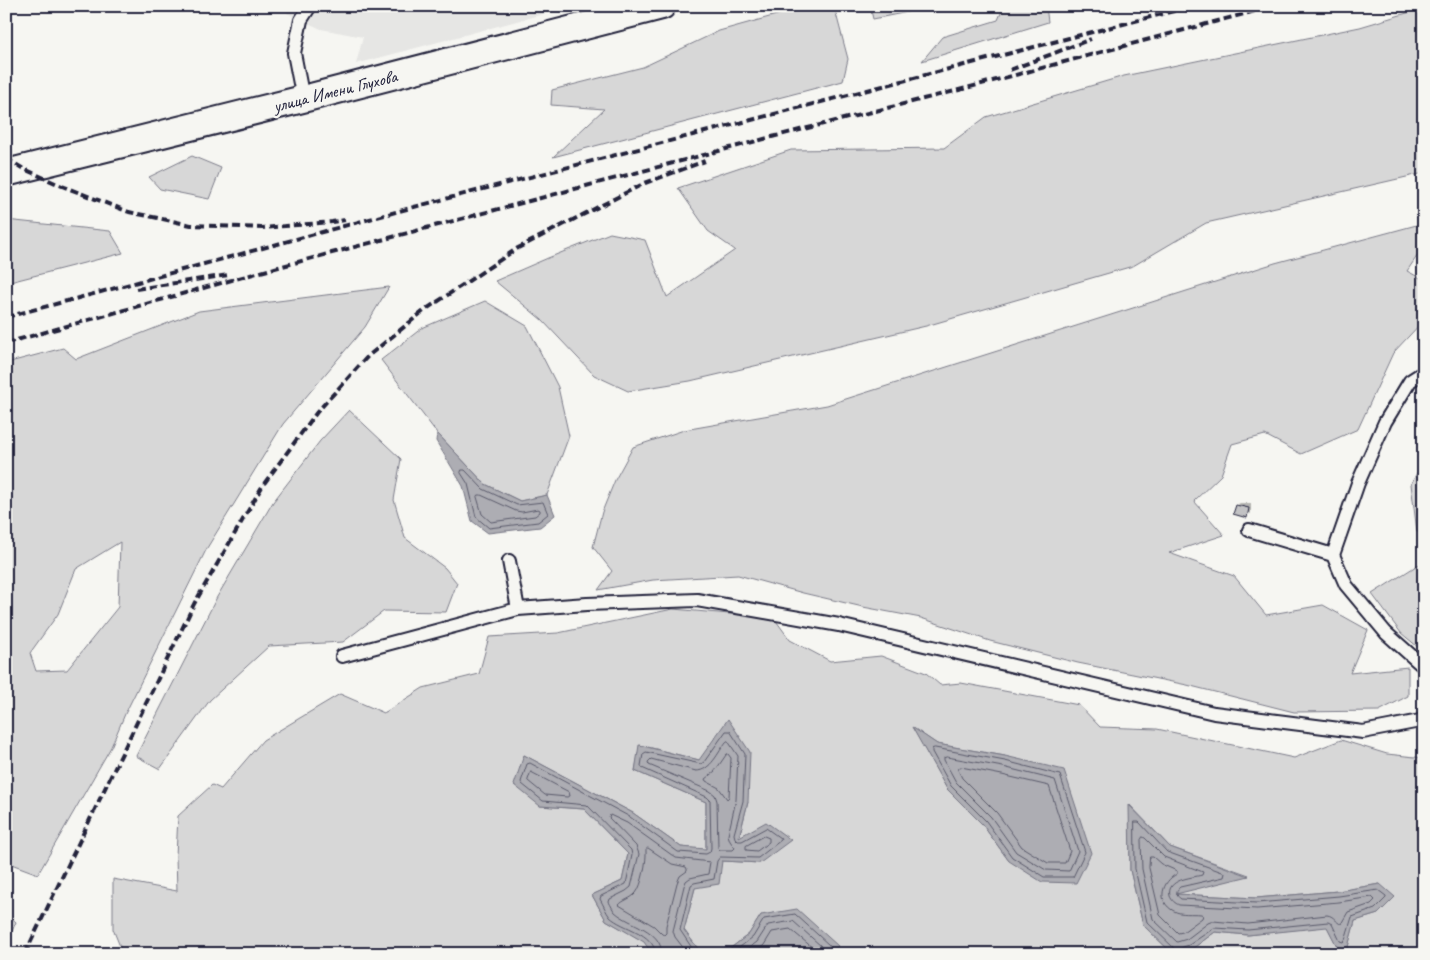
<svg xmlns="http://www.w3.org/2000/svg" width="1430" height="960" font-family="Caveat,sans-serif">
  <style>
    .built { fill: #e6e6e4 }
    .green { fill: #d7d7d7; stroke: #7c7c89; fill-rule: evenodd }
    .water { fill: #adadb3; stroke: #757583 }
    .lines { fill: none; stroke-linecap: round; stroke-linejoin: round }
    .shore { stroke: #5a5a6b; stroke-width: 1 }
    .building { fill: #c2c2c4; stroke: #22223b; filter: url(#shadow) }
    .service-casing { stroke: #22223b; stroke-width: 16 }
    .minor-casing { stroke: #22223b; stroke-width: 30 }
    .service { stroke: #f6f6f2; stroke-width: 12 }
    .minor { stroke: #f6f6f2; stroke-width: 26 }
    .rail { stroke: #22223b; stroke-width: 4; stroke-dasharray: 8 4; stroke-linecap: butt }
    .labels { text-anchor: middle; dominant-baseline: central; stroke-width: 5; stroke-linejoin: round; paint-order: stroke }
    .street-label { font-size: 18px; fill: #22223b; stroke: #f6f6f2 }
  </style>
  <defs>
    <filter id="shadow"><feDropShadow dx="4.5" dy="-4.5" stdDeviation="0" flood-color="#0004"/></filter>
  </defs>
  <rect width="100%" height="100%" fill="#f6f6f2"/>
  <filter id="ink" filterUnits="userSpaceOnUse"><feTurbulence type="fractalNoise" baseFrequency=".02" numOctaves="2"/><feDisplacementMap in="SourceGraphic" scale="10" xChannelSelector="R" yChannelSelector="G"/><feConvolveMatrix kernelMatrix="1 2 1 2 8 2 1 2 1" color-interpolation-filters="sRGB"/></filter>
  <g filter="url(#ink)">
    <path class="built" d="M285,6H573L356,64L363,37L321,29L287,13Z"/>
    <path class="green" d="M809,6H834L848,59L843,81L553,157L604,109L551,105L552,90L643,67L719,31Z
      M870,6H918L908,12L873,19Z
      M1004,6H1046L1048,22L922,61L942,37L998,20Z
      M1424,8V173L1206,223L1133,266L926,326L690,381L628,391L594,375L542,320L495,281L548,258L610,233L645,240L667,297L735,250L708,231L678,188L791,150L944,148L986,117L1124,76L1360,27Z
      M192,156L221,168L209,199L160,189L149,177Z
      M6,220L110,231L123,253L6,283Z
      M1424,223V246L1407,271L1424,280V320L1393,353L1358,429L1301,454L1265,435L1232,444L1221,475L1194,501L1224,535L1169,553L1234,576L1266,615L1323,605L1368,630L1350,673L1408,667V696L1379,711L1294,712L1187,685L1078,663L990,641L921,618L863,607L803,593L738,575L653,580L598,590L612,571L593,547L602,512L615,480L633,447L684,430L827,405L1275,263Z
      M389,287L365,327L283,424L207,548L125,714L111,747L38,874L6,862V363L63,348L76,359L199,311ZM120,542L118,607L67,670L36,671L30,653L58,614L76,569Z
      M485,301L527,326L558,387L569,436L547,495L520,501L485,484L437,433L381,360L422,328Z
      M349,410L401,459L394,500L405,538L445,568L457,583L446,612L384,611L343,642L269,646L210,700L160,769L136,756L217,597L273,502L320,441Z
      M1424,460V534L1417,532L1411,484Z
      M1424,561V652L1401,633L1372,594Z
      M673,609L774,618L790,640L830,661L881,656L926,673L940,685L961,683L1079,705L1100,727L1157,729L1294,758L1341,740L1387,754L1424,758V954H1346L1355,921L1378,914L1380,884L1338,891L1256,898L1174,894L1249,875L1170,847L1130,805V870L1143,925L1173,954H967L944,953L943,954H831L838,946L761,915L749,934L723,954H702L684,930L695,888L722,861L760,863L739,838L748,802L699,760L640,745L635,771L706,802V850L681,847L633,813L524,755L540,806L584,809L628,854L622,881L592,895L606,920L645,942L652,954H123L113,929V879L177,891L176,856L178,816L212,785L221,789L263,740L340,694L384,713L423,688L479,674L489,637L558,633ZM913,728L937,744L1005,756L1009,861L982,824L947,789Z
      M6,913L16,922L6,945Z
      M1327,926L1341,954H1177L1192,949L1215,932L1248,935Z"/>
    <path class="water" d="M437,433L485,484L520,501L547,495L555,515L540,527L488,533L472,521L463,486L436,441Z
      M728,719L750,752L748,802L739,837L766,822L791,840L760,863L722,861L719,884L695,888L684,930L702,954H652L644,942L606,920L592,895L622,881L628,854L584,809L540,806L514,785L524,755L633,813L681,847L706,849V802L635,771L639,745L699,760Z
      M912,727L937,744L1005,756L1064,770L1091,853L1076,883L1042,882L1009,861L982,824L947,789Z
      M1129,805L1170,847L1249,876L1176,894L1256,898L1338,891L1380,884L1395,897L1378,914L1355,921L1346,954H1341L1327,927L1248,935L1215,932L1192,949L1173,954L1143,925L1130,870Z
      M797,909L838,946L831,954H760L758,951L754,954H723L749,934L761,915Z"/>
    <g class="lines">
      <path class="shore" d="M462,470H465L483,489L517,505L543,502L548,514L538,522L489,528L476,517L468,484L461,473Z
        M478,495H481L516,511L522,512L538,509L540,510V512L535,516L491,522L482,514L477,497Z
        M728,741L738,756L736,800L728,835L730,841L735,848L733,850H720L718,848L717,801L715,795L710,791L649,765L648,762L651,759L696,771C711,771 718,752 726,742Z
        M935,748L1005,761L1060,775L1085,852L1073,877H1044L1012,857L986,821L951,786L932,752V749Z
        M728,754L731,758L729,797L727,799L719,788L706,781L705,779L715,771L726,755Z
        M947,757L1003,767L1055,780L1078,851L1069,871L1046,870L1016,852L991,817L956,782L944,760V758Z
        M961,767L1002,775L1049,786L1070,851L1065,863H1048L1022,847L997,813L962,778L958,770L959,768Z
        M531,772L569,792L570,796L567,797L545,795L528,781Z
        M1135,822H1139L1167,852L1225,873L1224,877L1180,887C1175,891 1176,896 1181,899L1257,903L1339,896L1378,890L1386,896V898L1375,909L1352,917L1345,940L1343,942L1340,941L1332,924L1328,922L1248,930L1214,928L1189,945L1183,947L1177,951L1147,922L1135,869Z
        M764,836L769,838V842L757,851L746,850V846Z
        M1143,837L1145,838L1164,857L1203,872L1202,875C1191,878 1166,879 1170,896C1172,901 1175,903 1179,905L1257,909L1339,902L1372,897L1375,900L1371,904L1348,912L1341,924C1336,923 1335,916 1327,915L1248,924L1213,921L1208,923L1187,939L1177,942L1153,919L1142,869L1141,840Z
        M648,848L672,864L686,867L687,869V871L680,876L677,883L666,926V933L664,935L662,934L654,926L619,905C623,900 631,899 636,893C642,886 647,860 646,850Z
        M1150,857H1153L1161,864L1177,871V874C1162,881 1156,902 1174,911C1181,915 1192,913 1201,914L1203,915L1202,918L1183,932L1178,933L1160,915L1149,868Z
        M656,954C653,932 623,929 610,917C606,912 603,904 600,899L601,896L626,884L632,855L631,850L587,805L543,801L522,784L521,782L527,764L530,763L630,817L678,852L706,854L710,852L711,848L710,800L707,797L642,768L641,766L643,754L646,752L701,764L704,762L726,731H730L745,754L743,801L734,834L735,838L738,841H742L766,828L780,838L781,840L758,858L720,857L717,861L714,879L694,883L691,885L680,930L696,954
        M662,954C661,929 631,926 615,912C613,910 611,905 609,902L610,899L626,891L631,887L639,854L636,846L609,818L610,815L627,823L676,858L710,862L708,874L690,878L686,881L684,886L673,931L675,937L688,954
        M731,954L753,937L764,919L795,914L829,945L830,947L828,954
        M741,954L757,942L768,925L793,921L821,946V954
        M754,954L764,945L772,932L790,929L813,948L814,954"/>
    </g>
    <path class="building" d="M1236,505L1249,508L1247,518L1233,514Z"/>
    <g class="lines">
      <g class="service-casing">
        <path id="service" d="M303,99L294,53L301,20L310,6
          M1249,530L1333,555L1358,483L1385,422L1410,381L1424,372
          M1333,555L1346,585L1386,633L1424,667
          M509,561L518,609
          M342,656L518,609L587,604L697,600L839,625L1214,713L1363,732L1420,721L1424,718"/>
      </g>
      <g class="minor-casing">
        <path id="minor" d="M6,173L303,99L662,6"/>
      </g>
      <use href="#service" class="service"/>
      <use href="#minor" class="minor"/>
      <path class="rail" d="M1010,70L1091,39
        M6,158L22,168L62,186L129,212L191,225L262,228L332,222L345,220
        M136,289L228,275
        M6,317L86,296L414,207L1193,6
        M6,343L275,268L768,138L959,90L1274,6
        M25,954L194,604L263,485L317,412L368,356L425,310L518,248L645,183L705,161"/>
    </g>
  </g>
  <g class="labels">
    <g class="street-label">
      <text transform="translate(335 91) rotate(-14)">улица Имени Глухова</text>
    </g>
  </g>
  <rect width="1430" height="960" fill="none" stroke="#f6f6f2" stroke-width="25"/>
  <rect x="12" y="12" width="1405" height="935" fill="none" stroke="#22223b" stroke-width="2" filter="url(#ink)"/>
</svg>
